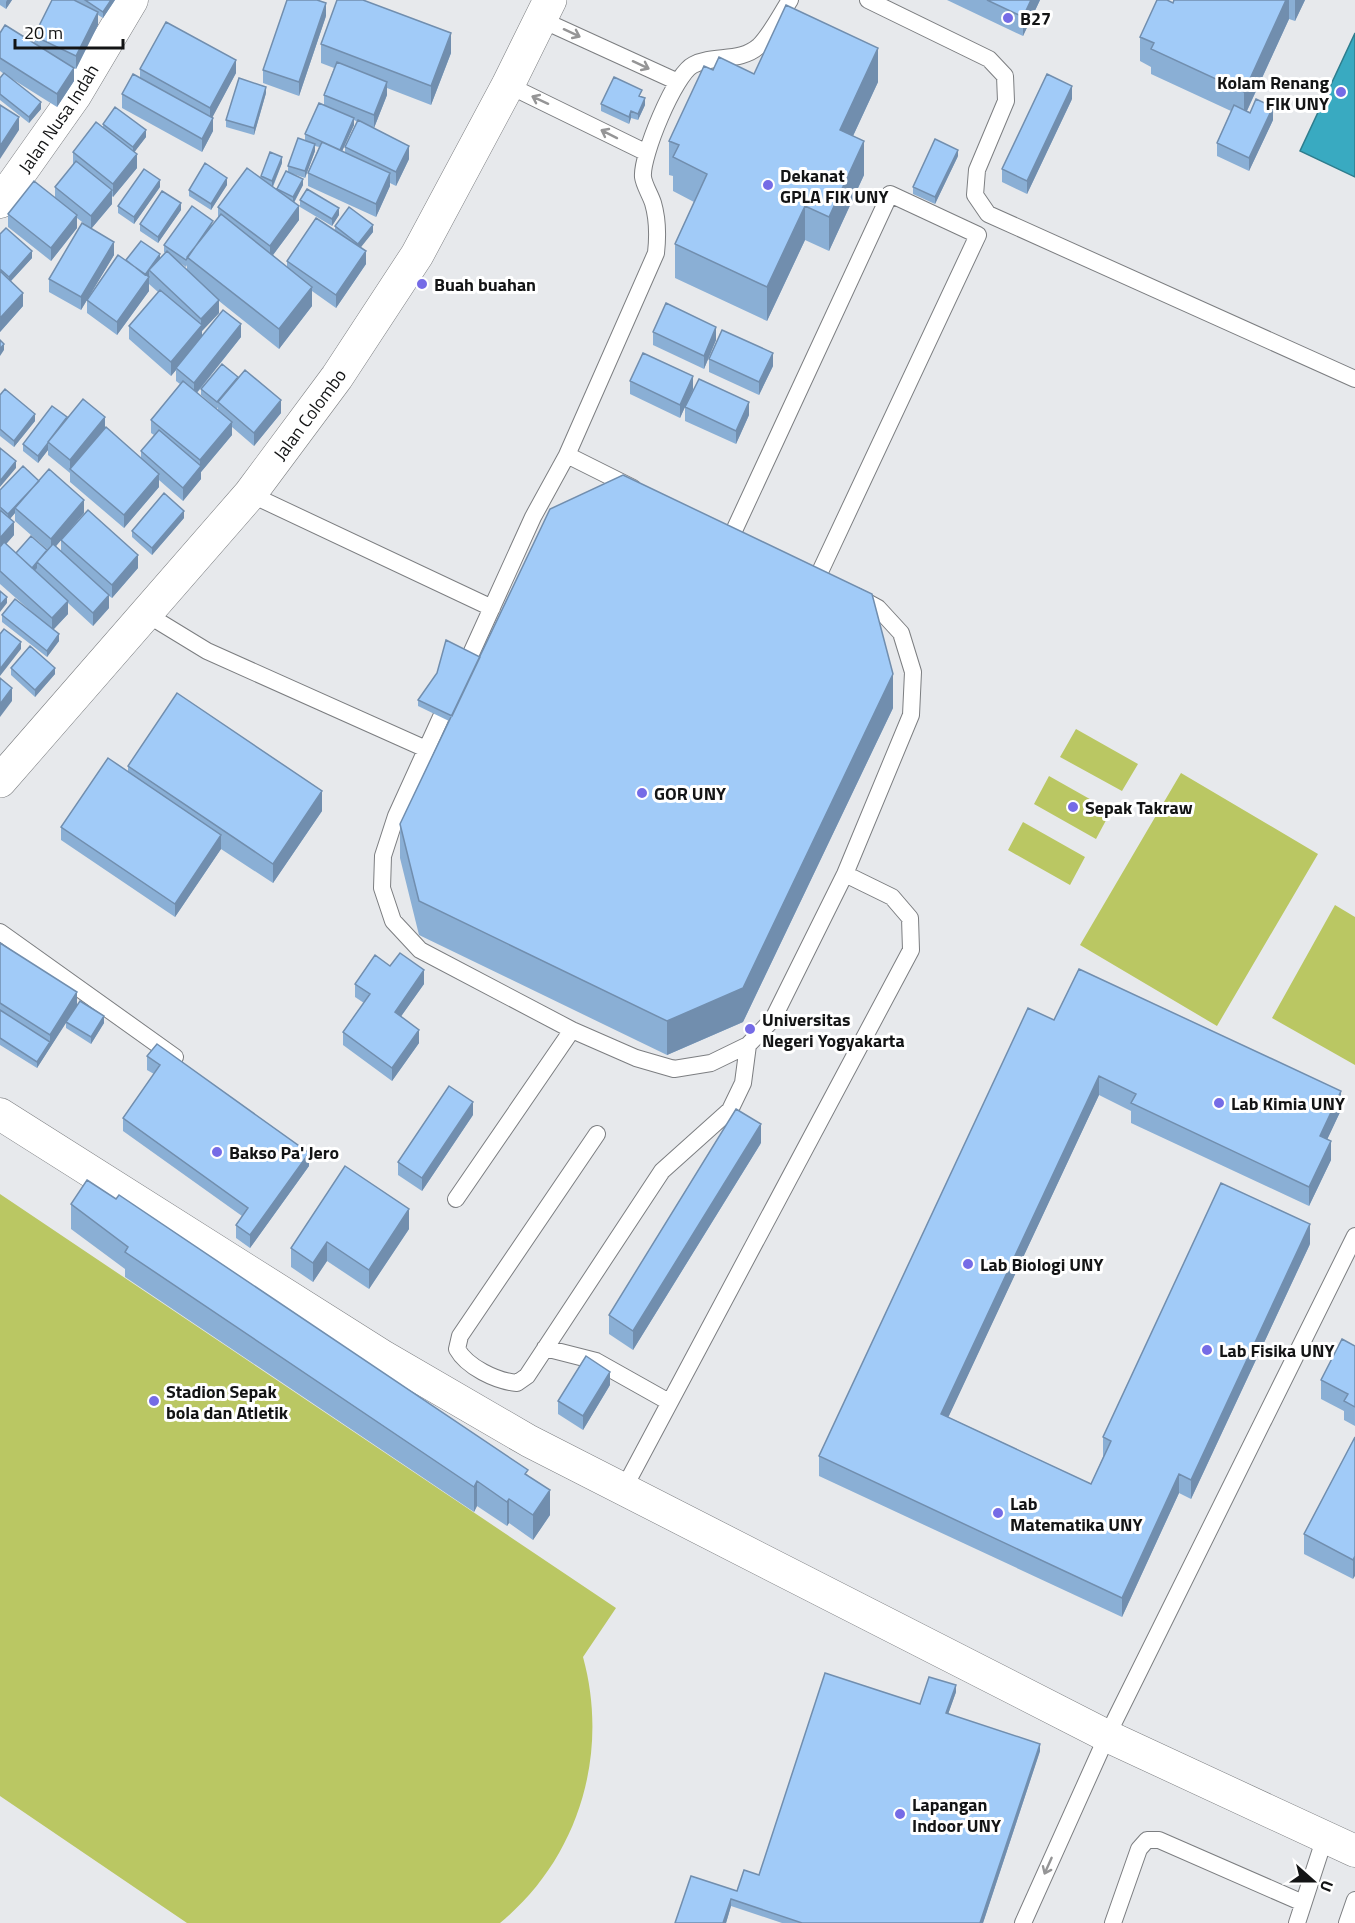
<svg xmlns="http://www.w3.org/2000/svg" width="1355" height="1923" font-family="'Titillium Web',sans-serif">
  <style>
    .green { fill: #bac763 }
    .water { fill: #39aac1; stroke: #2e7d8d; stroke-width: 1.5 }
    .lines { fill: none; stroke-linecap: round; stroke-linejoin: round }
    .lane-casing { stroke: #7c7e81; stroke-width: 18 }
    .street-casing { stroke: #7c7e81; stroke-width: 33 }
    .secondary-casing { stroke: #7c7e81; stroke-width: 34 }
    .lane { stroke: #fff; stroke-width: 16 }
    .street { stroke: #fff; stroke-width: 32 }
    .secondary { stroke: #fff; stroke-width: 33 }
    .wall { fill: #8aafd5; fill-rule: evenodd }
    .shaded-wall { fill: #718eae }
    .building { fill: #a1cbf8; stroke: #718eae; stroke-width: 1.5 }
    .oneway { stroke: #959596 }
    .poi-dot { fill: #756be6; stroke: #fff; stroke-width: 2 }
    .labels { text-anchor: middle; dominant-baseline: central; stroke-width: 6; stroke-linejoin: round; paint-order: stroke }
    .poi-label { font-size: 18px; font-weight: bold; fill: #131415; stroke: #fff; text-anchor: start }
    .street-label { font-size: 18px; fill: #131415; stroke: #fff }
  </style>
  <rect width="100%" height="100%" fill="#e7e9ec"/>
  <path class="green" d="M1076,729L1138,764L1122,791L1060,757Z
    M1181,773L1318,854L1217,1026L1080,945Z
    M1049,776L1111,811L1096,839L1034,804Z
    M1023,822L1085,857L1070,885L1008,850Z
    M1335,905L1355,917V1065L1272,1018Z
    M0,1194L616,1608L583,1657C610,1755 578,1859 500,1923H187L0,1796Z"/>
  <path class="water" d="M1355,33V177L1300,151Z"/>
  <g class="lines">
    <g class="lane-casing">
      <path id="lane" d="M868,0L989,59L1005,76L1006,101L977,170L975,195L988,214L1355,379
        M540,19L678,82
        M508,85L647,153
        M567,455L656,253C658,235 658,220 653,203C650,194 644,185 643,177C641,156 675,74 693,65C714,54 740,63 759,46C771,34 781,14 790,0
        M250,494L492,608
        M732,535L890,194L978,235L818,576
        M148,615L207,651L426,749
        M469,658L533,517L567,455L633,488
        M441,717L396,816L383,856L382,888L393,921L420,950L572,1030L636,1058L674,1069L711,1063L748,1045L773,1019L845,874L911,715L913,672L901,633L878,608L856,596
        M0,932L175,1057
        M597,1134L460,1336L457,1349C467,1367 496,1381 517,1383L527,1376L662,1171L730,1110L743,1083L748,1045
        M456,1199L572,1030
        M545,1348L596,1361L669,1402
        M623,1490L911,950L910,918L892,897L845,874
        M1023,1923L1107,1736L1355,1236
        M1113,1923L1139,1849L1147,1840H1159L1303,1903
        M1297,1923L1325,1837
        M1347,1923L1355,1900"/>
    </g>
    <g class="street-casing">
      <g id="street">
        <path id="s1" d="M0,202L75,96L132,0"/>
        <path d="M0,1114L381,1355L529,1441L1107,1736L1355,1851"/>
      </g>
    </g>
    <g class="secondary-casing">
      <g id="secondary">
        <path id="s2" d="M0,781L250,494L337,377L417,255L508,85L550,0"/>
      </g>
    </g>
    <use href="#lane" class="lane"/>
    <use href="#street" class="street"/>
    <use href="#secondary" class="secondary"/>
  </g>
  <path class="wall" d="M0,0H12L6,9L0,5Z
    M75,0H115L103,18L98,15V25L76,69L74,68V81L57,107L9,77L41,109L29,123L0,100V78L4,74L0,71V33L34,43V36Z
    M947,0H1040L1023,36Z
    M1174,0H1305L1295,21L1289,19L1247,111L1273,120L1249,171L1217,156V143L1231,111L1151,74V67L1140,61V37L1173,3Z
    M326,16L299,96L263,83V70Z
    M321,44L451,53L431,105L387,88V95L374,128L409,159L396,186L390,183V186L376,217L308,186V173L319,147L315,146V151L305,178L293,174L303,185L294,203L299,220L273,255L287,267V261L335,230V226L373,232L360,247L366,264L336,308L312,291V306L279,349L219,301V313L202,331V335L241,337L197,393L218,410V407L217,409L201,395V389L238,379L281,413L254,446L232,427V435L201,472V479L183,501L159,480V487L124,528L70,482V473L48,455V450L38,463L23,451V444L67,417L105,428L141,458V451L154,435L151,433V420L180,384L176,381V370L171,376L129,339V326L158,292L149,284V276L148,277L149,291L117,335L87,313V300L81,310L49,292V279L86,225L77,218V228L51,261L8,227V214L55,197V187L73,165V152L103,127V124L146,137L134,152L137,168L113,197L112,196V204L91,229L114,255L88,298L126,261L160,259L165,253L164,252V245L213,224L218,218V207L261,177V176L282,163L273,187L277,190L288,171V166L305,140V134L324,105V95L334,68L321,63ZM354,120L358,122L345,147V153L342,151L354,125ZM179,262L186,267L187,265V270Z
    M140,69L236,73L212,117L213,131L202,152L122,108V94L140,78Z
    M713,70L754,74L878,82L853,136L864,175L829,251L805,240L767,321L675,278V244L694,202L673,191V176L669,175V141Z
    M266,93L254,135L226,127V120Z
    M641,97L645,105L638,120L631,118L629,124L601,111V104Z
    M1072,99L1027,194L1002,182V169Z
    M958,156L935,204L913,194V187Z
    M227,185L211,210L189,196V190Z
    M160,187L134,224L118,213V206Z
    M300,200L339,215L332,226L300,207Z
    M181,210L158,243L140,231V224Z
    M0,234L32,258L11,281L23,306L0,332Z
    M653,332L716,340L704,369L653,345Z
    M709,359L773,366L759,395L709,372Z
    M630,381L693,389L749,415L736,444L685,421V407L680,418L630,394Z
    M0,395L35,421L14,447L0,436Z
    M39,481L84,513L56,546L61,551V540L138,568L112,598L109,596V608L93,626L68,603V614L53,630L59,641L47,657L2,622V615L34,614L0,584V490ZM15,513V521L48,550L47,551L16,553L6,544L14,535L10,519Z
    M184,518L152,555L132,537V531Z
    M480,657L893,708L743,1022L667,1055L419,935L400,858V824L449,721L418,706V700Z
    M11,668L55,674L35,697L11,675Z
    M128,766L322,811L273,883L221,849L175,917L61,840V827L128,772Z
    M0,943L77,1006L104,1023L91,1044L66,1028V1022L37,1068L0,1045Z
    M390,966L424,984L401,1016L419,1043L392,1081L343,1045V1032L364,1003L355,997V984Z
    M1054,1020L1341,1110L1327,1139L1331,1160L1309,1206L1131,1123V1111L1099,1095L948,1417L1091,1484L1103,1457V1437L1310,1244L1191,1499L1179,1493L1122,1617L819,1476V1456Z
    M147,1056L309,1166L250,1248L236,1238V1225L242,1216L123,1131V1118L154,1074L147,1070Z
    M473,1115L422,1191L398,1175V1162Z
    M761,1143L633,1350L609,1334V1315Z
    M71,1204L528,1475L550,1515L533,1540L509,1523L507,1526L477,1506L474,1512L125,1277V1269L71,1229Z
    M409,1229L369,1289L327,1261L313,1282L291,1267V1248Z
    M1355,1346V1426L1344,1420V1411L1321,1399V1380Z
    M610,1385L583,1430L558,1414V1401Z
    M1355,1437L1353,1579L1304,1554V1534Z
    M956,1692L948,1714L1040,1751L983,1923H782L731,1906L726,1923H675L737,1891L759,1875L920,1704Z"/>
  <path class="shaded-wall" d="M7,0H12L6,9V2Z
    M111,0H115L103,18V12Z
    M1031,0H1040L1023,36V17Z
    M1286,0H1289V19L1244,117V92Z
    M1295,0H1305L1295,21Z
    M326,3V16L299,96V82Z
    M98,12V25L76,69V56Z
    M451,33V53L431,105V86Z
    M878,48V82L840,164V130Z
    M236,60V73L210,122V108Z
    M74,68V81L57,107V94Z
    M387,82V95L374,128V115Z
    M1072,86V99L1027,194V181Z
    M266,87V93L254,135V128Z
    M645,98V105L638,120V114Z
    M41,102V109L29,123V117Z
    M1273,107V120L1249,171V158Z
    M631,111V118L629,124V117Z
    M19,117V130L0,159V146Z
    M213,118V131L202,152V139Z
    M354,118V125L340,156V150Z
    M146,130V137L133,154V147Z
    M864,141V175L829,251V217Z
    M315,144V151L305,178V171Z
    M409,146V159L396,186V172Z
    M958,150V156L935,204V197Z
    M137,154V168L113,197V184Z
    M282,157V163L272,188V181Z
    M390,173V186L376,217V204Z
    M227,178V185L211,210V204Z
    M303,179V185L293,204V197Z
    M160,180V187L134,224V217Z
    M112,190V204L91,229V216Z
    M181,203V210L158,243V237Z
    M299,206V220L270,259V246Z
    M805,206V240L767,321V287Z
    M339,208V215L332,226V219Z
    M77,215V228L51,261V248Z
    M373,225V232L358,251V244Z
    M114,242V255L81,310V297Z
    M32,251V258L9,283V277Z
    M366,251V264L336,308V295Z
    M160,254V261L149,270V276L145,281V275Z
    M149,277V291L117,335V322Z
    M312,287V306L279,349V329Z
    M23,293V306L0,332V318Z
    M219,300V313L202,331V338L176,368V370L171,376V362L201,326V319Z
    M241,324V337L194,396V383Z
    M716,327V340L704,369V356Z
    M4,344V350L0,356V349Z
    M773,353V366L759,395V382Z
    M693,376V389L680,418V405Z
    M281,400V413L254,446V433Z
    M749,402V415L736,444V431Z
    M35,414V421L14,447V441Z
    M105,417V430L70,469V460Z
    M232,422V435L201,472V479L183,501V488L200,467V460Z
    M48,444V450L38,463V456Z
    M16,461V468L0,487V481Z
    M159,474V487L124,528V515Z
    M39,481L15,508V513L8,521V514Z
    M84,500V513L51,552V539Z
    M184,511V518L152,555V548Z
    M14,522V535L0,551V538Z
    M47,550L37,562V568L31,575V568Z
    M138,555V568L112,598V585Z
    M109,595V608L93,626V613Z
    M7,597V603L0,612V605Z
    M68,601V614L52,631V618Z
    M59,634V641L47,657V651Z
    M21,642V649L0,676V669Z
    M55,668V674L35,697V690Z
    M893,674V708L743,1022L667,1055V1021Z
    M12,688V701L0,717V704Z
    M322,791V811L273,883V864Z
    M221,835V849L175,917V904Z
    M424,970V984L395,1025V1012Z
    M77,992V1006L37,1068V1062L50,1042V1035Z
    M104,1016V1023L91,1044V1037Z
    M419,1030V1043L392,1081V1068Z
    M1099,1076V1095L941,1433V1414Z
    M1341,1091V1110L1320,1155V1136Z
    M473,1102V1115L422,1191V1178Z
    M761,1124V1143L633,1350V1331Z
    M1331,1141V1160L1309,1206V1187Z
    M309,1153V1166L250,1248V1235Z
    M409,1209V1229L369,1289V1270Z
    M1310,1224V1244L1191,1499V1480Z
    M327,1242V1261L313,1282V1263Z
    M610,1372V1385L583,1430V1416Z
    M1179,1474V1493L1122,1617V1598Z
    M477,1481V1506L474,1512V1487Z
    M550,1490V1515L533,1540V1515Z
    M509,1499V1523L507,1526V1502Z
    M1355,1556V1576L1353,1579V1560Z
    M956,1685V1692L946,1720V1713Z
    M1040,1744V1751L983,1923H980Z
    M731,1899V1906L726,1923H723Z"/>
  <path class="building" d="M52,0H74L98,12L76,56L34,36Z
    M85,0H111L103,12Z
    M287,0H317L326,3L299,82L263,70Z
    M337,0H363L451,33L431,86L321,44Z
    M987,0H1031L1023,17Z
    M1157,0H1167L1173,3L1174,0H1286L1244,92L1151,49L1154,43L1140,37Z
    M786,5L878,48L840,130L864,141L829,217L805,206L767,287L675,244L707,174L673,157L679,145L669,141L704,66L713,70L719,57L754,74Z
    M166,22L236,60L210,108L140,69Z
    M5,25L74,68L57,94L0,58V33Z
    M337,62L387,82L374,115L324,95Z
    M4,73L41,102L29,117L0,94V78Z
    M133,74L213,118L202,139L122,94Z
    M1047,74L1072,86L1027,181L1002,169Z
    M614,77L642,90L639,96L645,98L638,114L631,111L629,117L601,104Z
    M239,78L266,87L254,128L226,120Z
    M1256,99L1273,107L1249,158L1217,143L1234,105L1250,113Z
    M319,103L354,118L340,150L305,134Z
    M0,105L19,117L0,146Z
    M115,107L146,130L133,147L103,124Z
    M358,120L409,146L396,172L345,147Z
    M96,122L137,154L113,184L73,152Z
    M298,138L315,144L305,171L288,166Z
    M935,139L958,150L935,197L913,187Z
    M322,142L390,173L376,204L308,173Z
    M270,152L282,157L272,181L261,176Z
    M76,161L112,190L91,216L55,187Z
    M205,163L227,178L211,204L189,190Z
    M247,168L299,206L270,246L218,207Z
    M144,169L160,180L134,217L118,206Z
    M286,171L303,179L293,197L277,189Z
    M34,181L77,215L51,248L8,214Z
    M307,189L339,208L332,219L300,200Z
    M162,191L181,203L158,237L140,224Z
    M192,206L213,221L186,260L164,245Z
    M349,207L373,225L358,244L335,226Z
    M221,214L312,287L279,329L187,257Z
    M316,218L366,251L336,295L287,261Z
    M82,223L114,242L81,297L49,279Z
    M6,228L32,251L9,277L0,269V234Z
    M141,241L160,254L145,275L126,260Z
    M167,251L219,300L201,319L149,270Z
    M118,255L149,277L117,322L87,300Z
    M0,271L23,293L0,318Z
    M160,290L202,325L171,362L129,326Z
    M666,303L716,327L704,356L653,332Z
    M223,310L241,324L194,383L176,368Z
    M722,330L773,353L759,382L709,359Z
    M0,340L4,344L0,349Z
    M643,353L693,376L680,405L630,381Z
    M222,364L238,377L217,402L201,389Z
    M245,370L281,400L254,433L218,402Z
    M699,379L749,402L736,431L685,407Z
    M183,381L232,422L200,460L151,420Z
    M5,389L35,414L14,441L0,429V395Z
    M83,399L105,417L70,460L48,442Z
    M52,406L67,417L48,442V443L38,456L23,444Z
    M106,427L159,474L124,515L70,469Z
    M159,430L201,466L183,488L141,451Z
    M0,448L16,461L0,481Z
    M23,466L39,481L8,514L0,507V490Z
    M49,469L84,500L51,539L15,508Z
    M623,475L872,594L893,674L743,988L667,1021L419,901L400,824L550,509Z
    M164,493L184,511L152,548L132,531Z
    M0,510L14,522L0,538Z
    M88,510L138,555L112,585L61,540Z
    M31,536L47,550L32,568L16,553Z
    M4,542L68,601L52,618L0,571V547Z
    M53,544L109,595L93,613L37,562Z
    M0,591L7,597L0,605Z
    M15,599L59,634L47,651L2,615Z
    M4,629L21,642L0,669V634Z
    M446,640L480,657L452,716L418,700L437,673Z
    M30,646L55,668L35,690L11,668Z
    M0,678L12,688L0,704Z
    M177,693L322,791L273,864L128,766Z
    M108,758L221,835L175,904L61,827Z
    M0,943L77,992L50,1035L0,1003Z
    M400,953L424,970L395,1012L419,1030L392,1068L343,1032L370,994L355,984L375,955L390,966Z
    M1079,969L1341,1091L1320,1136L1331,1141L1309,1187L1131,1103L1136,1094L1099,1076L941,1414L1091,1484L1111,1441L1103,1437L1221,1183L1310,1224L1191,1480L1179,1474L1122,1598L819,1456L1028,1008L1054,1020Z
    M80,1001L104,1016L91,1037L66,1022Z
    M0,1010L50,1042L37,1062L0,1038Z
    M157,1044L309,1153L250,1235L236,1225L248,1208L123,1118L160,1065L147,1056Z
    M449,1086L473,1102L422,1178L398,1162Z
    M736,1109L761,1124L633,1331L609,1315Z
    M345,1166L409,1209L369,1270L327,1242L313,1263L291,1248Z
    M87,1180L116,1199L119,1195L528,1470L525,1474L550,1490L533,1515L509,1499L507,1502L477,1481L474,1487L125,1252L128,1247L71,1204Z
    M1342,1339L1355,1346V1407L1344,1401L1348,1394L1321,1380Z
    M586,1356L610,1372L583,1416L558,1401Z
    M1355,1437V1556L1353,1560L1304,1534Z
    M825,1673L920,1704L929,1677L956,1685L946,1713L1040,1744L980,1923H802L731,1899L723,1923H675L691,1876L737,1891L744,1870L759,1875Z"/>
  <defs><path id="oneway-shaft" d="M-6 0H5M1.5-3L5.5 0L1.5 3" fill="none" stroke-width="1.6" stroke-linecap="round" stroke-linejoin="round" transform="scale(1.5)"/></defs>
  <g class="oneway">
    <use href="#oneway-shaft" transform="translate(572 33) rotate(25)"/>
    <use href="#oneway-shaft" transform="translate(641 65) rotate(25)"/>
    <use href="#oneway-shaft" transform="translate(540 100) rotate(-155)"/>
    <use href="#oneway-shaft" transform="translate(609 134) rotate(-153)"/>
    <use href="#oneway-shaft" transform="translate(1048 1866) rotate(114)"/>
  </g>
  <g class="poi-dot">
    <circle cx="1008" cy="18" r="6"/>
    <circle cx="1341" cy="92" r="6"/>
    <circle cx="768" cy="185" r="6"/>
    <circle cx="422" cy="284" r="6"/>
    <circle cx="642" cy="793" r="6"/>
    <circle cx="1073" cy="807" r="6"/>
    <circle cx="750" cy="1029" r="6"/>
    <circle cx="1219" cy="1103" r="6"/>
    <circle cx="217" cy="1152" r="6"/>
    <circle cx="968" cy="1264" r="6"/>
    <circle cx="1207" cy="1350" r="6"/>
    <circle cx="154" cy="1401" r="6"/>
    <circle cx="998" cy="1513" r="6"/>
    <circle cx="900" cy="1814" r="6"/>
  </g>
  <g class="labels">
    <g class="poi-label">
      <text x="1020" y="18">B27</text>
      <text x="1329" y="82" text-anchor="end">Kolam Renang<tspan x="1329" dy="21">FIK UNY</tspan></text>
      <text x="780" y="175">Dekanat<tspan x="780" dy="21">GPLA FIK UNY</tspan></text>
      <text x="434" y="284">Buah buahan</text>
      <text x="654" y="793">GOR UNY</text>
      <text x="1085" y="807">Sepak Takraw</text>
      <text x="762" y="1019">Universitas<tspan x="762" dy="21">Negeri Yogyakarta</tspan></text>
      <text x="1231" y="1103">Lab Kimia UNY</text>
      <text x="229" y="1152">Bakso Pa' Jero</text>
      <text x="980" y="1264">Lab Biologi UNY</text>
      <text x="1219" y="1350">Lab Fisika UNY</text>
      <text x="166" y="1391">Stadion Sepak<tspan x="166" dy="21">bola dan Atletik</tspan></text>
      <text x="1010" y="1503">Lab<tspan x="1010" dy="21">Matematika UNY</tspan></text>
      <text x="912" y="1804">Lapangan<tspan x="912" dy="21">Indoor UNY</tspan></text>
    </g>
    <g class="street-label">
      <text stroke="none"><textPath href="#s1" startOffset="102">Jalan Nusa Indah</textPath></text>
      <text stroke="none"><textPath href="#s2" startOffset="480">Jalan Colombo</textPath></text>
    </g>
  </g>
  <g transform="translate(1313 1881) rotate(111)" stroke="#ffffff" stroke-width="4.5" paint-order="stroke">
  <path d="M0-4.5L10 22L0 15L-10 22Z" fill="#131415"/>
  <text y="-9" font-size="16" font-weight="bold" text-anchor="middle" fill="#131415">U</text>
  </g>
  <path d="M15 39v9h108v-9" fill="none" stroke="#131415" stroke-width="3"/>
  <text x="24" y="39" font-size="18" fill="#131415" stroke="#ffffff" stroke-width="4.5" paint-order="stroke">20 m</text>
</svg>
